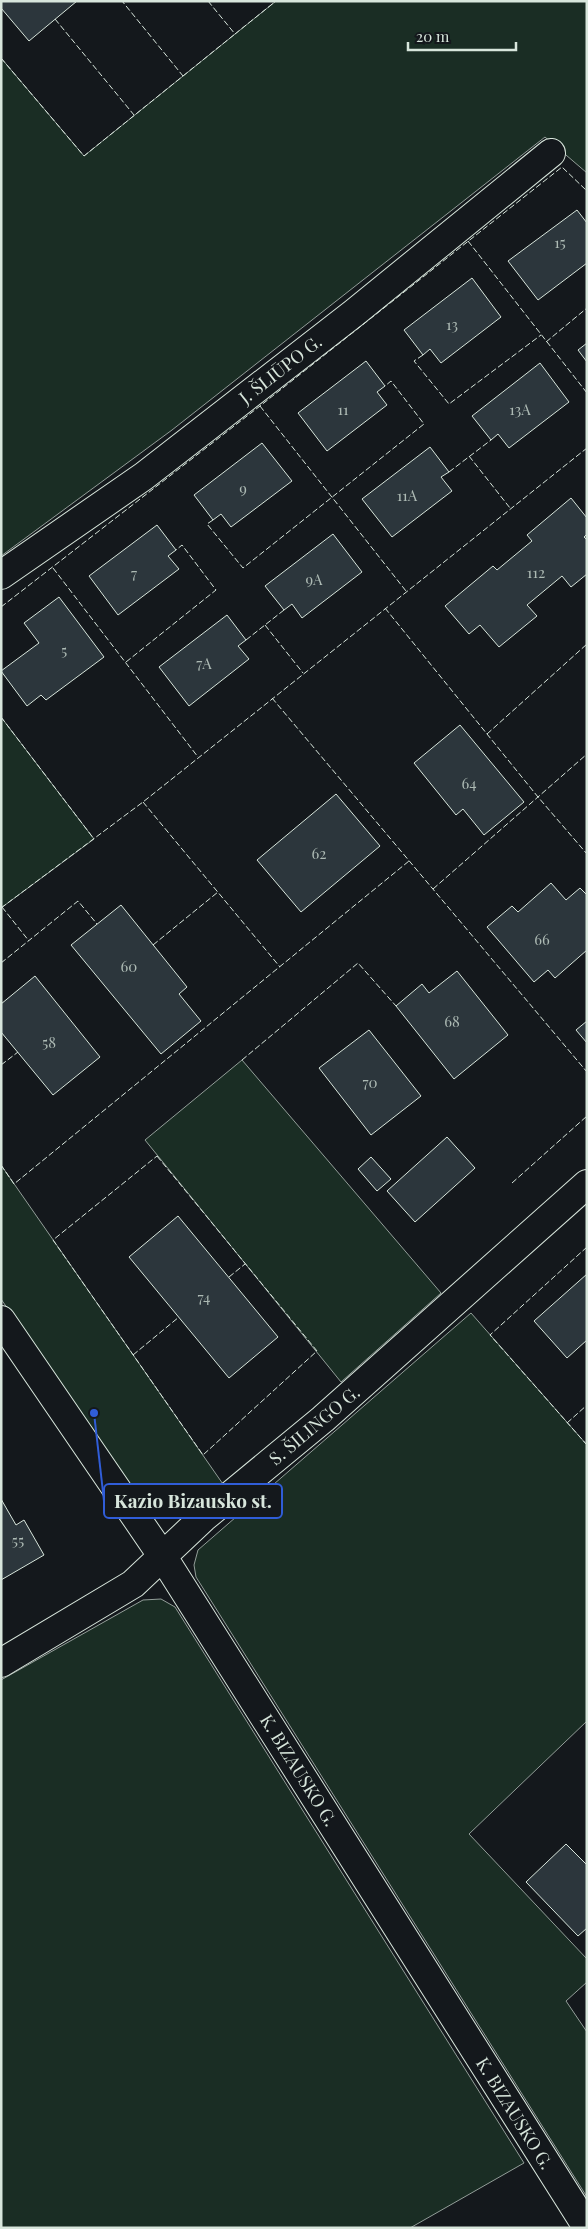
<svg xmlns="http://www.w3.org/2000/svg" width="588" height="2229" font-family="'Playfair Display',serif">
  <style>
    .green { fill: #1a2d24; stroke: #939e99 }
    .building { fill: #2c363c; stroke: #d8e6dc }
    .lines { fill: none; stroke-linecap: round; stroke-linejoin: round }
    .minor-casing { stroke: #d8e6dc; stroke-width: 30 }
    .minor { stroke: #14181c; stroke-width: 28 }
    .fence { stroke: #d8e6dc; stroke-width: 1; stroke-dasharray: 6 2.5; stroke-linecap: butt }
    .labels { text-anchor: middle; dominant-baseline: central; stroke-width: 4; stroke-linejoin: round; paint-order: stroke }
    .number-label { font-size: 15px; fill: #adbab4 }
    .street-label { font-size: 18px; fill: #d8e6dc; stroke: #14181c }
    .leader { fill: none; stroke: #305dd8; stroke-width: 2 }
    .callout-dot { fill: #305dd8; stroke: #14181c; stroke-width: 2 }
    .callout { fill: #14181c; stroke: #305dd8; stroke-width: 2 }
    .callout-label { font-size: 19px; text-anchor: middle; font-weight: bold; fill: #d8e6dc }
  </style>
  <rect width="100%" height="100%" fill="#14181c"/>
  <path class="green" d="M276,1H587V173L545,137L172,430L1,556V58L84,156Z
    M1,717L94,839L1,908Z
    M242,1060L441,1293L341,1382L145,1140Z
    M1,1165L225,1487C216,1494 201,1509 191,1513C167,1523 146,1503 130,1487L1,1299Z
    M471,1313L587,1445V1721L469,1834L587,1959V1982L566,2001L587,2032V2197L196,1577L194,1565L198,1550Z
    M161,1599L175,1607L524,2163L410,2228H1V1680L143,1600Z"/>
  <path class="building" d="M1,1H77L29,41L1,8Z
    M577,210L587,223V263L538,300L508,261Z
    M472,278L501,317L441,363L430,349L423,355L404,330Z
    M587,343V362L578,350Z
    M366,361L385,386L377,392L387,405L327,451L298,413Z
    M540,363L569,402L509,448L498,434L491,440L472,416Z
    M262,443L292,481L231,527L221,514L213,520L194,495Z
    M430,447L449,472L441,477L452,491L392,537L362,499Z
    M571,498L587,518V534L584,537L587,540V574L571,587L562,576L527,605L537,616L499,647L480,625L469,634L445,606L493,566L497,570L532,541L527,535Z
    M157,525L176,550L168,556L179,569L118,615L89,576Z
    M333,534L362,572L302,618L292,604L284,610L265,586Z
    M59,597L104,657L46,700L41,695L27,706L1,671L39,643L24,623Z
    M227,615L246,640L238,646L249,659L189,706L159,667Z
    M460,725L524,802L484,835L463,809L456,815L414,763Z
    M336,794L380,846L301,912L257,860Z
    M551,883L566,900L580,888L587,895V950L555,978L548,970L534,982L487,927L512,906L518,912Z
    M121,905L187,987L179,994L201,1021L161,1054L71,945Z
    M457,971L508,1035L454,1079L396,1006L422,984L429,993Z
    M35,976L100,1057L53,1095L1,1032V1004Z
    M587,1021V1043L576,1030Z
    M369,1030L421,1096L371,1135L319,1068Z
    M447,1137L475,1168L415,1222L387,1191Z
    M371,1157L391,1179L377,1191L358,1169Z
    M178,1216L278,1337L229,1378L129,1257Z
    M587,1274V1340L567,1358L534,1321Z
    M1,1499L16,1525L24,1520L44,1555L1,1580Z
    M566,1844L587,1865V1928L578,1936L526,1882Z"/>
  <g class="lines">
    <g class="minor-casing">
      <path id="minor" d="M1,575L144,476L354,313L551,153
        M1,1320L163,1557L587,2227
        M1,1663L133,1584L203,1518L323,1419L587,1184"/>
    </g>
    <use href="#minor" class="minor"/>
    <path class="fence" d="M208,1L235,34L276,1
      M55,19L134,115
      M1,58L84,156L183,76L122,1
      M183,76L235,34
      M468,241L587,393
      M546,342L587,308
      M423,355L414,361L449,404L541,335
      M260,406L406,591
      M469,456L510,508
      M449,472L491,440
      M213,520L207,524L243,568L424,424L391,381L385,386
      M53,568L198,757
      M1,607L260,406L562,167L587,191
      M385,608L538,797L587,854
      M265,625L303,673
      M246,640L284,610
      M126,662L216,590L182,545L176,550
      M272,698L587,1072
      M1,717L94,839
      M487,734L587,644
      M143,802L280,967
      M433,889L587,754
      M2,907L29,941
      M1,908L143,802L587,448
      M153,945L218,892
      M1,963L78,901L97,924
      M242,1060L358,963L396,1006
      M1,1065L18,1052
      M157,1156L317,1351L203,1455L53,1240Z
      M1,1165L14,1184L409,861
      M512,1183L587,1116
      M587,1247L490,1335L587,1445
      M229,1277L245,1264
      M133,1355L179,1317
      M567,1423L587,1405"/>
  </g>
  <g class="labels">
    <g class="number-label">
      <text x="560" y="242">15</text>
      <text x="452" y="324">13</text>
      <text x="343" y="409">11</text>
      <text x="520" y="409">13A</text>
      <text x="243" y="488">9</text>
      <text x="407" y="495">11A</text>
      <text x="536" y="572">112</text>
      <text x="134" y="573">7</text>
      <text x="314" y="579">9A</text>
      <text x="64" y="650">5</text>
      <text x="204" y="663">7A</text>
      <text x="469" y="783">64</text>
      <text x="319" y="853">62</text>
      <text x="542" y="939">66</text>
      <text x="129" y="966">60</text>
      <text x="452" y="1021">68</text>
      <text x="49" y="1042">58</text>
      <text x="370" y="1082">70</text>
      <text x="204" y="1297">74</text>
      <text x="18" y="1540">55</text>
    </g>
    <g class="street-label">
      <text transform="translate(280 369) rotate(-38)">J. ŠLIŪPO G.</text>
      <text transform="translate(314 1425) rotate(-40)">S. ŠILINGO G.</text>
      <text transform="translate(299 1770) rotate(58)">K. BIZAUSKO G.</text>
      <text transform="translate(515 2113) rotate(58)">K. BIZAUSKO G.</text>
    </g>
  </g>
  <path class="leader" d="M94 1413L104 1501"/>
  <circle class="callout-dot" cx="94" cy="1413" r="5"/>
  <rect class="callout" x="104" y="1484" width="178" height="34" rx="5"/>
  <g class="callout-label">
    <text x="193" y="1508">Kazio Bizausko st.</text>
  </g>
  <rect width="588" height="2229" fill="none" stroke="#d8e6dc" stroke-width="5"/>
  <path d="M408 42v8h108v-8" fill="none" stroke="#d8e6dc" stroke-width="2.5"/>
  <text x="416" y="42" font-size="15" fill="#d8e6dc" stroke="#14181c" stroke-width="4" paint-order="stroke">20 m</text>
</svg>
